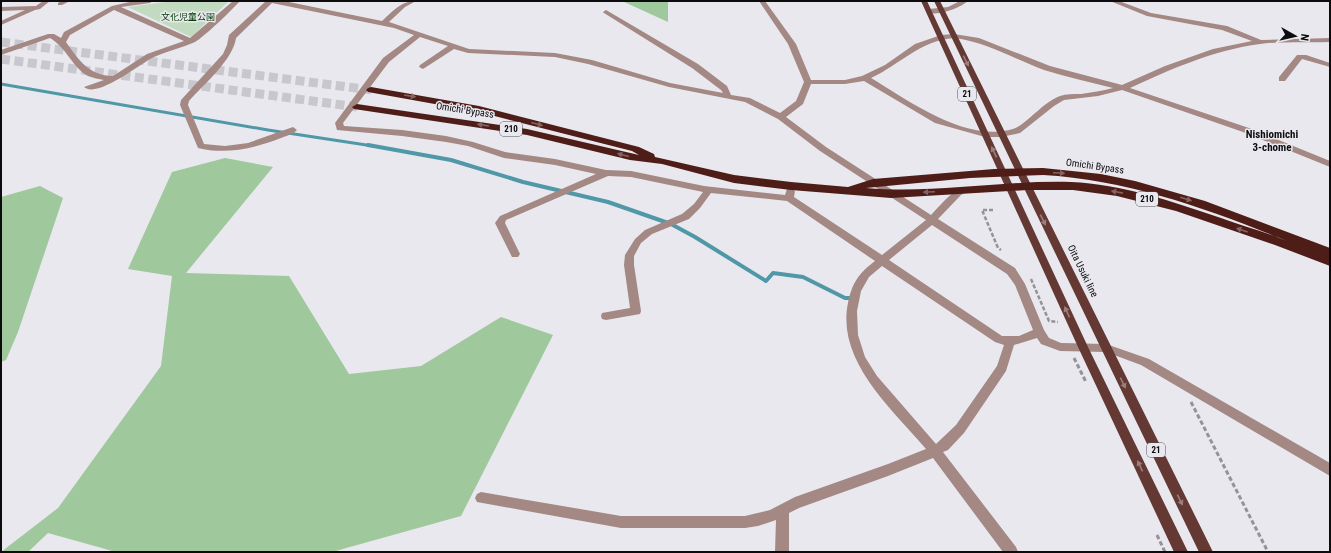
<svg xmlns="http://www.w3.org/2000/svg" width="1331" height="553" font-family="'Roboto Condensed','Noto Sans JP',sans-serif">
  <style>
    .green { fill: #c2dbc0 }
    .forest { fill: #9fc89c }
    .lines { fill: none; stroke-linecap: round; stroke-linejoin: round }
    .stream-far1 { stroke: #5098a7; stroke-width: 3 }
    .stream { stroke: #5098a7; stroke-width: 4 }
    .highway-tunnel { stroke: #c8c7cd; stroke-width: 9; stroke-dasharray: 9 4.5; stroke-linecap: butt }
    .path-far1 { stroke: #949398; stroke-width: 2.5; stroke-dasharray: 4 2; stroke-linecap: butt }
    .path { stroke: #949398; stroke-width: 3; stroke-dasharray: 4.5 2.5; stroke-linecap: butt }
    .minor { fill: #a38884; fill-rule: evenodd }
    .major { fill: #653933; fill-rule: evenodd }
    .highway { fill: #4e1d18; fill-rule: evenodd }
    .oneway { fill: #9a7f7e }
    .oneway2 { fill: #846463 }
    .labels { text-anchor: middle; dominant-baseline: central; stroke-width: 3; stroke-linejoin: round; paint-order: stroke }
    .far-park-label { font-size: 9px; fill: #003c01; stroke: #e9e8ef }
    .shield { fill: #e9e8ef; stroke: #4e4e52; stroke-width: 1 }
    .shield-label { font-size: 9px; font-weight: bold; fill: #0c0c0e }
    .street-label { font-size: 10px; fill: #0c0c0e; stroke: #e9e8ef }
    .neighbourhood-label { font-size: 11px; font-weight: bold; fill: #0c0c0e; stroke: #e9e8ef }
  </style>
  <rect width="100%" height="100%" fill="#e9e8ef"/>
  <path class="green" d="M172,1H229L191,37L128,7Z"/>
  <path class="forest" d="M622,1H668V22Z
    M225,158L273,167L186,273L289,276L349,374L421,366L501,317L553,335L461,516L332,552H116L48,533L28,552H1L58,508L161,366L172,276L128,269L172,172Z
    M40,186L63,198L18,332L6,360L1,362V197Z"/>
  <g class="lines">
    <path class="stream-far1" d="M1,84L268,130L373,146"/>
    <path class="stream" d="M368,145L451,160L523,182L608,202L671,224L695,237L766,281L773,273L803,277L845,298H849"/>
    <path class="highway-tunnel" d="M1,42L371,90
      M1,59L357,107"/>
    <path class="path-far1" d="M993,210H982L998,248L1001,250
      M1031,279L1049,321L1058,322"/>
    <path class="path" d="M1074,358L1086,382
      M1191,402L1268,552
      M1157,535L1165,552"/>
    <path class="minor" d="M43,1H50L40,9L35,10L1,25V21L25,10L1,11V7L36,6Z
      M61,1H70L62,5H58V3Z
      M134,1H153L150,3L121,7L190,38L233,1H240C233,9 204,37 195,42C182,48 167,51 154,57C141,63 97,99 84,87L104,80C99,79 93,78 88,76C72,67 67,48 50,38L1,55V50L48,34H54L61,38L64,32L112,6ZM114,10L184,41L147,54L113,76C89,76 78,59 66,42L70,35Z
      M266,1H284L382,21C393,11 401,1 416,1L405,7L389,22L469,49L555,53L592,60L670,83L723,93L721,90L692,68L604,13L603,12L606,10L698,64L727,86L731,95L750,98L780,113L796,101L804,82L788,44L759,1H765L796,44L811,80H845L862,76L885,65L915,44L941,35L954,34L979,38L1050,66L1122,85L1165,66L1213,49L1252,41L1222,30L1147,16L1110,1H1119L1151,13L1227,26L1261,40L1330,38V42C1307,43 1283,41 1260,44C1214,50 1171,69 1130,88L1249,128L1330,161V167L1243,132L1122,90L1098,96L1064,100L1054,106L1020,133L1001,137H985L935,123L864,81L845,84H811L803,104L786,117L826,147L931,215C939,207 955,186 966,189L968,191L961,195L938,219L1015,268L1025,284L1044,330L1049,338L1061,343L1106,344L1149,359L1330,463V476L1141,365L1106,352L1060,351L1041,344L1037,338L1014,345L1006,371L964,433L948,450L943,452L1016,547L1018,552H1003L933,458L888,476L799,508L789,513V552H775L776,520L758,526L745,528H621L477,502L475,498L477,494L481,492L621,516H745L770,510L795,497L888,464L926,449C892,409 836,361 848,303C852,283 859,273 875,261L787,201L711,193L700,208L689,219L652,234L641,243L634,256V265L641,311L640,314L606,320L602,319L601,316L602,313L630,308L624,265L625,255L635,239L645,230L682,214L694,204L703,192L631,177L608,176L506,220L505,223L520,254L518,257H512L495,223L500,216L596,174L555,165L504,158L468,146L446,142L402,136L337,130L335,123L383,58L414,35L394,28L272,3L236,38C233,60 204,84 189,101L188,105L204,144L225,146L248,143L293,127L297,130C293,134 286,136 281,138C255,148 226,155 198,148L180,105L181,100L223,54L227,45L229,35ZM420,37L448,46L420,65L419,67L423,69L454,49L468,53L555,57L588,64L669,87L745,102L778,119L820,151L926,220L882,255L794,197L795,191L790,188L787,189L785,195L704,186L631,171L606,170L555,159L505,152L473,142L446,136L402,130L344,126L343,123L389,62ZM954,38C987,42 1014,59 1044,70C1067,77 1090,82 1113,88C1102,91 1092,92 1081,94C1074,94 1066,94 1060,96C1043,102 1026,125 1013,129C966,143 909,101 871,78C901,64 919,41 954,38ZM932,225L1007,274L1015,285L1033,330L1019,336H1002L889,260ZM882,266L995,342L1004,345L997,366L956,425L936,444L877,376L865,357L858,335L857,311L861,291L869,277Z
      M960,1H968C960,8 935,18 926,11L929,9L948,7Z
      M1297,55H1306L1330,63V67L1302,59L1285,81H1279V77Z"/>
    <path class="major" d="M921,1H927L1088,347L1188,552H1174L1078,347Z
      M934,1H940L1213,552H1199Z"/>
    <path class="highway" d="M371,87L479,106L639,147L654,154L655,157L734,175L791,182L848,187L873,179L994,169L1043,168L1101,174L1135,181L1205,201L1330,248V266L1275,245L1176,211L1117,196L1073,190H1027L891,198L791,190L734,183L662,164L630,160L527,135L354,109L352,107L357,104L527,129L639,155L632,151L479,112L368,92L366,90L368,88ZM1043,175C1129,180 1208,209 1287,241C1265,232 1243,226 1221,218C1174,202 1121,184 1071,182C1003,180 934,194 866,188L970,178Z"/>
  </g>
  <defs><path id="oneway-solid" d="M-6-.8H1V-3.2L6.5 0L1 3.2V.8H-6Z"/></defs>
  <g class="oneway">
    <use href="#oneway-solid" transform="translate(966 61) rotate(64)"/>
    <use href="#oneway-solid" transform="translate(994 152) rotate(-115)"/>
    <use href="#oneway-solid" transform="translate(1043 220) rotate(64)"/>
    <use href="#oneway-solid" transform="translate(1067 312) rotate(-115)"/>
    <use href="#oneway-solid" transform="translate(1123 383) rotate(64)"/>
    <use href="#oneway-solid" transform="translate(1140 466) rotate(-115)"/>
    <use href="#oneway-solid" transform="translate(1180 500) rotate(64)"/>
  </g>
  <g class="oneway2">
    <use href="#oneway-solid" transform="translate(410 96) rotate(9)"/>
    <use href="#oneway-solid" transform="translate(537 124) rotate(15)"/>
    <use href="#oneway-solid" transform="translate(483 125) rotate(-171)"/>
    <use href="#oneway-solid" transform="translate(623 155) rotate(-165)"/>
    <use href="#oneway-solid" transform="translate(1059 173) rotate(3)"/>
    <use href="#oneway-solid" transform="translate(929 192) rotate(177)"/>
    <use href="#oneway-solid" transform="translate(1117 192) rotate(-169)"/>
    <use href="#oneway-solid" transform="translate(1186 199) rotate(17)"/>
    <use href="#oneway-solid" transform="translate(1242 230) rotate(-161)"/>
  </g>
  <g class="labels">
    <g class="far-park-label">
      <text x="188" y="17">文化児童公園</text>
    </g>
    <g class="shield">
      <rect x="958" y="87" width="18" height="14" rx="3"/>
      <rect x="500" y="122" width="22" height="14" rx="3"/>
      <rect x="1136" y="192" width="22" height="14" rx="3"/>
      <rect x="1147" y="443" width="18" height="14" rx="3"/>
    </g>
    <g class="shield-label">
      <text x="967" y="94">21</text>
      <text x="511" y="129">210</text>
      <text x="1147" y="199">210</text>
      <text x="1156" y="450">21</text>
    </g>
    <g class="street-label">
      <text transform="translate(465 110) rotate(9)">Omichi Bypass</text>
      <text transform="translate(1095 166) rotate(8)">Omichi Bypass</text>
      <text transform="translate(1083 271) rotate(64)">Oita Usuki line</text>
    </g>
    <g class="neighbourhood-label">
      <text x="1272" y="134">Nishiomichi<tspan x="1272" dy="13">3-chome</tspan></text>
    </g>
  </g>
  <rect width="1331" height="553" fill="none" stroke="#0c0c0e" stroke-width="4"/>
  <g transform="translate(1295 36) rotate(98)" stroke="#e9e8ef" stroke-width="3" paint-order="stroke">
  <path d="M0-3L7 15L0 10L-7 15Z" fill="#0c0c0e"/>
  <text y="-6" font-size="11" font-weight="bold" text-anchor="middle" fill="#0c0c0e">N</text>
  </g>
</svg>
